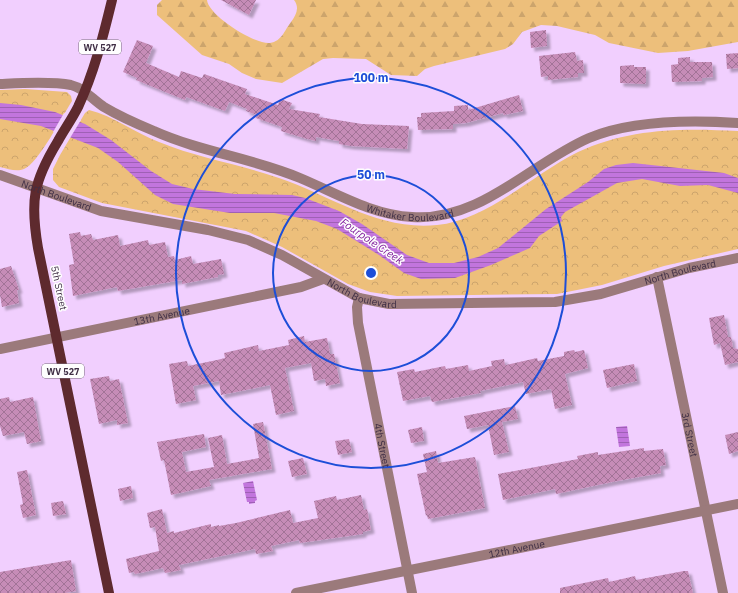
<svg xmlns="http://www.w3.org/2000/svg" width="738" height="593" font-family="'IBM Plex Sans',sans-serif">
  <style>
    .forest { fill: url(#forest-firs) }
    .park { fill: url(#park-crowns) }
    .water { fill: url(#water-rules) }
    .pier { fill: #f1cffe }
    .building { fill: url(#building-cross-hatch); filter: url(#shadow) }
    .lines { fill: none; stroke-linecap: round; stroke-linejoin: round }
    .minor { stroke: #9b7a7b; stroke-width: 10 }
    .major { stroke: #5e2a2e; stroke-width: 10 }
    .ring { fill: none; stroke: #1d4ed8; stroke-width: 2 }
    .labels { text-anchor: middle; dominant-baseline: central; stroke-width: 3; stroke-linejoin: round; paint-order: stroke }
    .shield { fill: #fefefe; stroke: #786c7c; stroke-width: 1 }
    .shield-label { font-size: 9px; font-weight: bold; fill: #3f2e45 }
    .street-label { font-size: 10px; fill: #3f2e45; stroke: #fefefe }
    .water-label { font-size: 11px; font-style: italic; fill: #7d1a9a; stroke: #fefefe }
    .centre { fill: #1d4ed8; stroke: #fefefe; stroke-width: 2 }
    .ring-label { font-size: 12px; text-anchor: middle; font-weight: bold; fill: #1d4ed8; stroke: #fefefe; stroke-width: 3; stroke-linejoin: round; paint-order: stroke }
  </style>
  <defs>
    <pattern id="forest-firs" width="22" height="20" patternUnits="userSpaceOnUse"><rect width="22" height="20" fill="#edbf7b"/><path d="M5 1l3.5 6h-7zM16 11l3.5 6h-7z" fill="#cca46c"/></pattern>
    <pattern id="park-crowns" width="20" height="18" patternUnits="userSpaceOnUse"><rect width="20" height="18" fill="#edbf7b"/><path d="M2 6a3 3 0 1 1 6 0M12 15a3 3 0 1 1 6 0" fill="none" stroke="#cca46c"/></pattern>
    <pattern id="water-rules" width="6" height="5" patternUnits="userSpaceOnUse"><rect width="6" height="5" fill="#c275dd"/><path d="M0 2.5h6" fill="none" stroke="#9f60b5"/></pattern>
    <pattern id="building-cross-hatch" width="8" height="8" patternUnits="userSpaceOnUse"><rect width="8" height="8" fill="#c68cb7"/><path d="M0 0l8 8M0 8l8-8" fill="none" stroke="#a27397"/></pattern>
    <filter id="shadow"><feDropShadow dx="3.5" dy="3.5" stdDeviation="1" flood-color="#0004"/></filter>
  </defs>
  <rect width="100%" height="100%" fill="#f1cffe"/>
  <path class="forest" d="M162,0H207C208,15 255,45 270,43C282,41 284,31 291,22C296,15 300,8 294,0H738V42L688,51L658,53L609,43L595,35L557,26L541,25L522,32L513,44L505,49L434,66L425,69L417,76L391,75L366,59L333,58L323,59L282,83L256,79L242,73L229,64L202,55L157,15V5Z"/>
  <path class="park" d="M25,89L67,92L71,96L72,101C63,115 38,164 24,169C17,172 8,169 0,167V90Z
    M89,110C114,116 135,133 159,142C198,158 239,164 279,178C332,196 378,231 437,225C488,220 533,174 578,152C629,128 683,128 738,131V249L664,266L602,285L557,294L397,296L370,292L348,284L282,247L246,231L102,203L59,187L53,180V169L60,155L85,113Z"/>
  <path class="water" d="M0,103L21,105L55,112L85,124L111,140L151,171L172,184L193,189L235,194L292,195L305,198L339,211L362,224L407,255L429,263H454L478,257L498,248L546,209L588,182L604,169L616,165L633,163L724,173L738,178V193L708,185L680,186L642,179L617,183L565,212L561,217L562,221L539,236L530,248L491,265L455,278L421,279L404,273L379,255L337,229L316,221L274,213H230L173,204L155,195L118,162L98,148L41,126L0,119Z
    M627,426L630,446L619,447L616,427Z
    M253,481L257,500L255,501V503L249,504V502H247L243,483Z"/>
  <path class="pier" d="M64,113L81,120L70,138L53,132Z"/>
  <path class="building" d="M221,0H256L249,15Z
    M546,30L547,46L531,48L530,32Z
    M137,40L153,46L146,63L179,77L181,71L202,78L204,74L247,89L245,94L278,105L280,99L292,103L289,109L320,114L319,117L362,124L409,126L407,149L351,146L339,144V141L316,137V141L307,139L281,131L282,127L256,118L257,115L246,111L247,109L229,102L225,111L186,97L185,100L170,94L136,80L137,78L123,72Z
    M575,52L577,61L583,60L584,73H578V77L548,80V76L541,77L539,56Z
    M738,53V68L727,69L726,54Z
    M690,57V62H712L713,77L702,78V81L672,82L671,65L678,64V58Z
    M634,65V67H646V82L645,84L620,83V66Z
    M519,95L523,111L504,115L503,113L466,123L453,124V129L418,130L417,117H421V113L454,111V106L468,105V110Z
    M80,232L81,236L91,234L93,240L118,235L120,246L148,240L149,245L165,242L168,257L174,256L175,260L191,256L193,264L221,259L224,274L218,275V277L182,284V280L118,291L117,287L73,296L69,265L74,264L69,234Z
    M11,266L19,290H17L19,303L2,307L0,295V269Z
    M724,315L728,337H731L733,348L738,349V362L725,365L720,343L714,345L709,318Z
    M304,336L305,342L327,338L330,354H334L340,383L326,386L325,379L314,381L311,363L285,368L294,411L276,415L270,385L221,395L219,381L193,386L196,400L176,404L169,364L187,361L188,366L217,360L225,358L224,353L258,345L259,351L289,345L288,340Z
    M574,350L575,352L584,350L588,368L565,374L572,405L555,409L551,389L526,394L523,382L480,391L481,393L432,402L430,396L403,401L402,396L397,372L414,369L415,372L445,366L446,369L468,365L469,371L492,366L491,361L504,359L505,365H506L537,358L538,361L564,356V352Z
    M634,364L637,381L607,388L603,370Z
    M109,376L110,381L119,379L128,423L117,425V420L99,424L90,379Z
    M9,397L10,402L33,397L41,441L27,444L24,432L3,436L0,426V399Z
    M515,406L518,419L502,422L509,452L494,455L488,425L467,429L464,416Z
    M263,422L272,469L209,480L211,486L171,495L164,460L161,461L157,442L204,434L206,447L182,452L186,472L214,467L208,438L222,435L227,464L259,458L253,424Z
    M422,427L424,441L411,443L408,430Z
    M738,432V451L729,454L725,435Z
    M349,439L352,452L338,455L335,441Z
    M644,448V451L663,449L666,465L660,466L661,473L612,482L556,494L555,489L503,500L498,474L578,459L577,456L598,452V455Z
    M436,451L438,463L475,457L485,508L428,519L427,515L426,516L417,474L427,472L423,454Z
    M303,458L307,474L292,477L288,461Z
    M27,470L36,515L23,518L20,505L23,504L17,472Z
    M131,486L133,498L120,501L118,489Z
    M361,495L364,510L367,509L371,530L363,532V534L300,543L299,540L271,546L273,551L256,554L255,549L179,565L181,570L165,573L163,568L135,574L134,572L129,573L126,559L159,551L155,527L150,528L147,513L162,509L167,533L174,531V533L211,524V527L219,525V526L236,523L290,510L293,523L318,518L314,501L336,496L337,500Z
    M63,501L66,514L53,516L51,503Z
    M71,560L76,591L65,593H0V572Z
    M684,571H688L693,593H560V588L608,578L609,582L635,576L636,580Z"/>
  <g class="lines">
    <g class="minor">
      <path id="s1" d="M0,84C21,83 51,81 71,85C84,88 93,100 104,107C119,116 137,124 154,131C201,152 252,158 300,178C336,193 372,215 412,217C480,222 531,163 589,138C632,120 693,120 738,123"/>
      <path id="s2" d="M0,175L101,211L208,230L248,240L282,255L359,298L389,304L555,302L601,294L689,268L738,258"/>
      <path id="s3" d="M657,277L723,593"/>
      <path id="s4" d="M359,298L357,307L358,323L412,593"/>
      <path id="s5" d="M0,349L301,287L323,279"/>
      <path id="s6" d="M296,593L738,504"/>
    </g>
    <path class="major" d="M109,593L38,248C30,201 33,182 58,141C64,130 72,119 78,107C94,73 103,37 112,0"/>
  </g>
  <g class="ring">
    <circle cx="371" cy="273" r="98"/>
    <circle cx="371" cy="273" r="195"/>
  </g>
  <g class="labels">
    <g class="shield">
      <rect x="79" y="40" width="42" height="14" rx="3"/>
      <rect x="42" y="364" width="42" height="14" rx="3"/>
    </g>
    <g class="shield-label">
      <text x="100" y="47">WV 527</text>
      <text x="63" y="371">WV 527</text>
    </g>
    <g class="street-label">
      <text stroke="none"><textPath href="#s2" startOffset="60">North Boulevard</textPath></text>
      <text stroke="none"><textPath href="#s1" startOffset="437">Whitaker Boulevard</textPath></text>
      <text stroke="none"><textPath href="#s2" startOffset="708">North Boulevard</textPath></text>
      <text transform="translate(59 288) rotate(78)">5th Street</text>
      <text stroke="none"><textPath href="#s2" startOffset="384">North Boulevard</textPath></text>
      <text stroke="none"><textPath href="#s5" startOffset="165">13th Avenue</textPath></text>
      <text stroke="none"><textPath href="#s3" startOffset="161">3rd Street</textPath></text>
      <text stroke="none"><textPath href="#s4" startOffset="150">4th Street</textPath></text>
      <text stroke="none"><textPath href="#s6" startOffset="225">12th Avenue</textPath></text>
    </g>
    <g class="water-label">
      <text transform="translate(372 241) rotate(34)">Fourpole Creek</text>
    </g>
  </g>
  <circle cx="371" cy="273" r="6" class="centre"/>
  <g class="ring-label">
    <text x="371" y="82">100 m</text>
    <text x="371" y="179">50 m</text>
  </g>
</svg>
